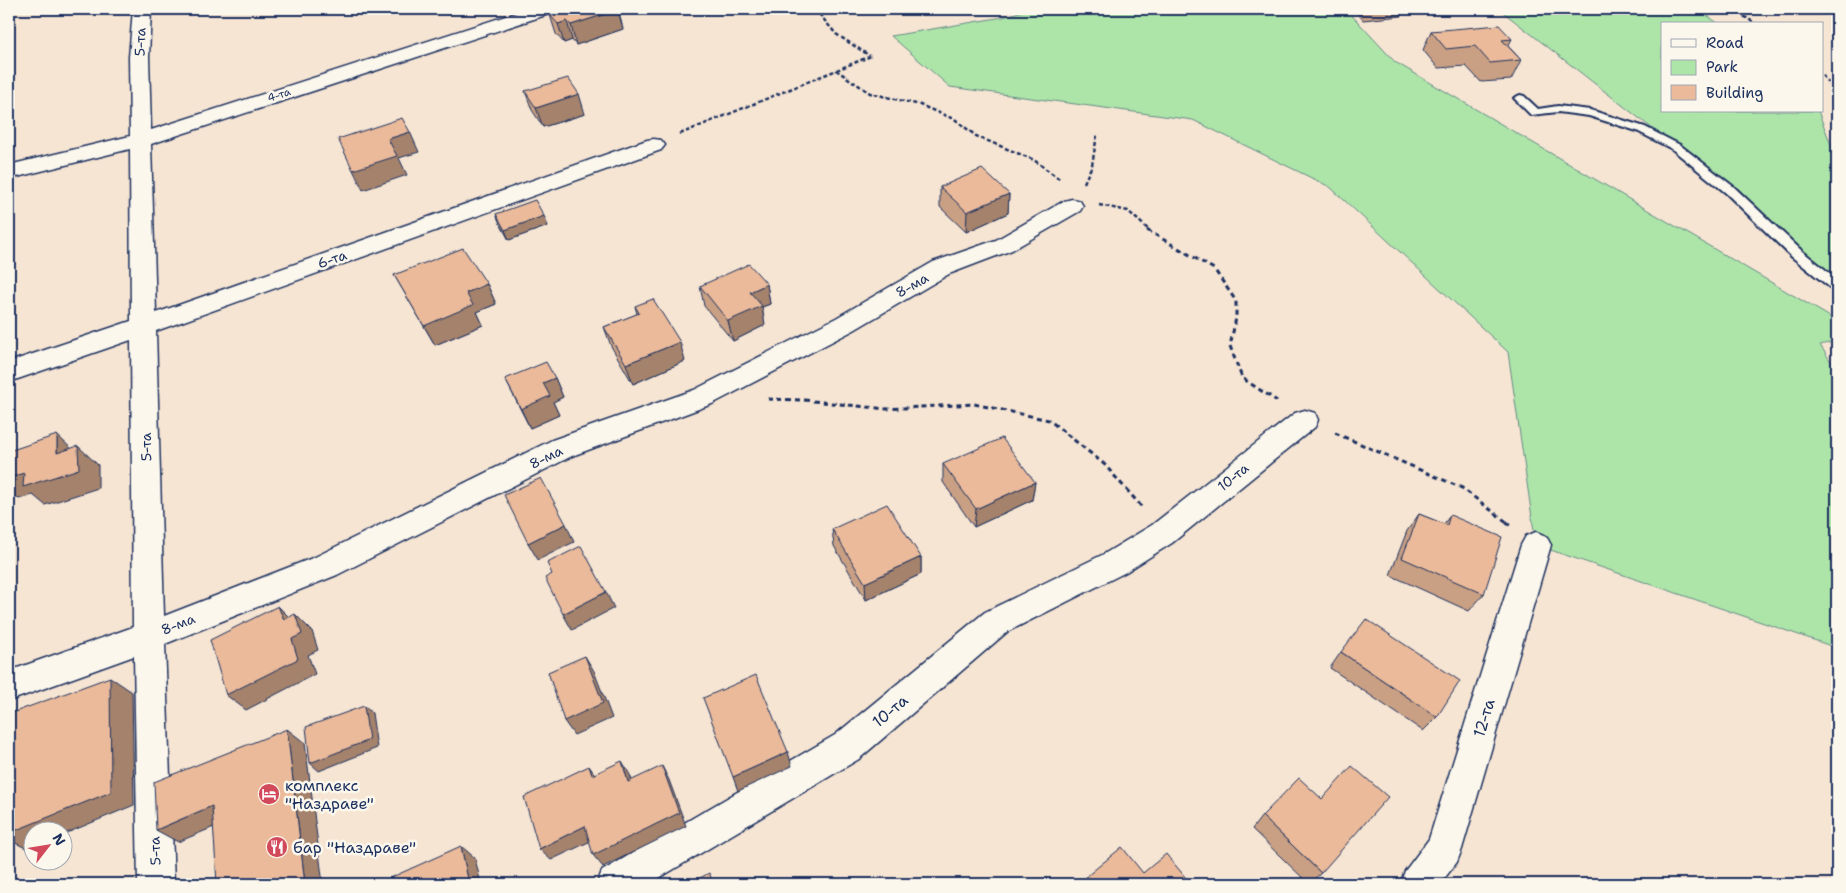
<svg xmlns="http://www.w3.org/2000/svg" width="1846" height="893" font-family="'Shantell Sans',sans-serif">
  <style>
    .green { fill: #ade5a9; stroke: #648a84 }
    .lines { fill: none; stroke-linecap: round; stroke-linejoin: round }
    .service-casing { stroke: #1b2f5e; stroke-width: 4 }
    .minor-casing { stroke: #1b2f5e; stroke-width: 3 }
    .path-far2 { stroke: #1b2f5e; stroke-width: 2.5; stroke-dasharray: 4 2.5; stroke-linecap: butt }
    .path-far1 { stroke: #1b2f5e; stroke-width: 3; stroke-dasharray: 5 4; stroke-linecap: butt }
    .path { stroke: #1b2f5e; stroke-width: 4; stroke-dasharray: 6 4.5; stroke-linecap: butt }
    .service { fill: #fbf7ec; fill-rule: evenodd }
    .minor { fill: #fbf7ec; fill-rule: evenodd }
    .wall { fill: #c9a084; stroke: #1b2f5e }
    .shaded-wall { fill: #a4826c; stroke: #1b2f5e }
    .building { fill: #eaba9a; stroke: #1b2f5e }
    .labels { text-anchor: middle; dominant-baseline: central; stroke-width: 5; stroke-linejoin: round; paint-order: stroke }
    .far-street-label { font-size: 11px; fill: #1b2f5e; stroke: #fbf7ec }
    .street-label { font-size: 14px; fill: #1b2f5e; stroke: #fbf7ec }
    .near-street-label { font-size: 16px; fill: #1b2f5e; stroke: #fbf7ec }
    .near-poi-label { font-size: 16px; fill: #1b2f5e; stroke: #fbf7ec; text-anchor: start }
  </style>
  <rect width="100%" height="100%" fill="#f6e5d3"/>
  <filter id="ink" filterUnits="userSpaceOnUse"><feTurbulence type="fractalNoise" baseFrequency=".02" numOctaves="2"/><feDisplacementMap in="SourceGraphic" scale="10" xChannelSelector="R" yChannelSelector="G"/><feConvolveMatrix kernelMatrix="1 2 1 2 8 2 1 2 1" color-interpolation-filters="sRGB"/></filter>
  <g filter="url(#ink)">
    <path class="green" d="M1029,9H1346L1395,62L1837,321V341L1820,345L1837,371V648L1536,545L1508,352L1330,187L1193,120L950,87L891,36L1003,17Z
      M1499,9H1698L1719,24H1662V111H1818L1837,160V286L1797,254L1676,147Z"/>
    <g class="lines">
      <g class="service-casing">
        <path id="service" d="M1520,95L1524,96L1538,109L1558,106L1590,110L1645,127L1680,145L1734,187L1802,251L1837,279V290L1832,289L1792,257L1726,193L1672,149L1637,131L1589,116L1558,112L1531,115L1514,98Z"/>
      </g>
      <g class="minor-casing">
        <path id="minor" d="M133,9H151L149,57L151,130L528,9H555L552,13L151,144L156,313L647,140L654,139L661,140L665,145L661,150L156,331L164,616L315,557L552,440L694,390L836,318L933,262L996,240L1064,201L1072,199L1080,201L1083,206L1080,211L1012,250L949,274L854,330L712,404L572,456L337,575L165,644L174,884H138L134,656L9,701V671L133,627L131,340L9,382V362L131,321L130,149L9,179V165L130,136L129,57Z
          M1305,410L1315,413L1318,420L1315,427L1172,543L1126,572L1007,632L859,759L649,884H597L602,871L835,735L985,612L1104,554L1152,525L1295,413Z
          M1536,532L1546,536L1551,545L1462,849L1457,862L1440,884H1400L1405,871L1429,839L1521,545L1526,536Z"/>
      </g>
      <path class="path-far2" d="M815,9L836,34L870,56
        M1733,9L1756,24
        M836,70L870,93L920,105L956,120L976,136L1034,160L1061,180
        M1822,75L1837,94
        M680,134L871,56
        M1084,183L1092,165L1097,135
        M1099,205L1128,211L1150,231"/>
      <path class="path-far1" d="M1147,230L1214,269L1236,301V318L1230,346L1242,378L1277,401
        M768,399L804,400L886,409L974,404L1049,420L1104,464L1142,507
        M1335,433L1462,488L1508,523"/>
      <path class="path" d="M1506,522L1510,525"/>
      <use href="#service" class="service"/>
      <use href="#minor" class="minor"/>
    </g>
    <path class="wall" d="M556,9H618L623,29L576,45L572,40L564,43L556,34L550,15L557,13Z
      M1354,9H1405L1402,16L1363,20Z
      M1431,31L1512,39L1508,46L1521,60L1511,80L1481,82L1466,66L1438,68L1423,50Z
      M525,91L585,114L543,127L532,110Z
      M940,187L1009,194L1008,213L966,232L940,207Z
      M496,214L548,226L509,240L500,224Z
      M394,275L487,284L496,304L477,312L483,325L435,345Z
      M767,284L770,304L762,307L765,325L733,341L704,306L700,286Z
      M635,306L685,361L633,384L611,346L604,327L637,314Z
      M555,378L563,397L553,402L559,415L530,428L505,379Z
      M943,464L1035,482L1032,500L974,527L943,482Z
      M1419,514L1444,524L1450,515L1484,594L1469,611L1390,575L1407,531Z
      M832,529L921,557V574L866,600L834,546Z
      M1341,652L1437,717L1423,731L1330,668Z
      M1262,816L1321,873L1309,884L1252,829Z
      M1143,873L1191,884H1083L1087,876Z"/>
    <path class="shaded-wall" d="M618,10L623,29L576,45L571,25Z
      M567,21L572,40L564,43L558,24Z
      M579,94L585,114L543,127L536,108Z
      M9,102L15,110L10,129L9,130Z
      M410,132L419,152L399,158L407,175L363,190L353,170L388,139Z
      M1009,194L1008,213L966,232L967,212Z
      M544,216L548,226L509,240L505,230Z
      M487,284L496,304L477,312L483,325L435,345L424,326L466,293Z
      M767,284L770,304L762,307L765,325L733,341L728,321L750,292Z
      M680,342L685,361L633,384L626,364Z
      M555,378L563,397L553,402L559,415L530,428L521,409L543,383Z
      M57,435L77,454L78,446L98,465V488L45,505L33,495L19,499L9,491V478L24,473L57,453Z
      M1035,482L1032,500L974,527L976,509Z
      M566,524L574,542L538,560L528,543Z
      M921,557V574L866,600L865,583Z
      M606,592L614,608L572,630L563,614Z
      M278,606L295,623V614L312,631L318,650L308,655L315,674L246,710L226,695L292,639Z
      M585,656L594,671L612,718L574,735L564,721Z
      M110,677L132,692L134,805L62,835V830H32V847L28,849L9,840V833Z
      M364,706L372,713L377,748L319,771L310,763Z
      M287,729L305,743L323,884H305Z
      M788,752L792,766L738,791L733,777Z
      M622,761L630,775L637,795L628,782Z
      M589,766L599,780L592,775Z
      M662,766L669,780L686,826L603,867L593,855Z
      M212,806L233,819L178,842L156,830Z
      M585,826L595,839L551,860L539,849Z
      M461,846L475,858L481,884H469Z"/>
    <path class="building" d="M562,9H618V10L571,25L567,21L558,24L550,15L563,11Z
      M1499,25L1512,39L1502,40L1521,60L1490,63L1475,46L1446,49L1431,31Z
      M568,78L579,94L536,108L525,91Z
      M402,118L410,132L388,139L397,156L353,170L338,139Z
      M982,169L1009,194L967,212L940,187Z
      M535,200L544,216L505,230L496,214Z
      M463,248L487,284L466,293L473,305L424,326L394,275Z
      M749,264L767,284L750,292L762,306L728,321L700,286Z
      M653,299L680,342L626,364L604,327L639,313L635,306Z
      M546,362L555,378L543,383L550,396L521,409L505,379Z
      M57,435V453L78,446L79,469L23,487L24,473L9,478V451Z
      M1002,438L1035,482L976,509L943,464Z
      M541,478L566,524L528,543L504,495Z
      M887,504L921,557L865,583L832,529Z
      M1419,514L1447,525L1450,515L1502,537L1484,594L1402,558Z
      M581,546L606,592L563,614L545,578L552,574L547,563Z
      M278,606L284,620L295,614L302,634L292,639L298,659L226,695L210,640Z
      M1366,619L1460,681L1437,717L1341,652Z
      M585,656L603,703L564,721L548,672Z
      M756,675L788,752L733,777L703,698Z
      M110,677L111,792L9,833V714Z
      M364,706L369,740L310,763L306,727Z
      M287,729L305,884H217L212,806L156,830L154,782Z
      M622,761L628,782L662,766L679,813L593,855L585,826L539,849L524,797L589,766L592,775Z
      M1352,766L1388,797L1321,873L1262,816L1299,778L1322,799Z
      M461,846L469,884H391L390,878Z
      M1122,847L1143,873L1166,854L1191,884H1094L1087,876Z
      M709,873L714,884H689Z"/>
  </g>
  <defs>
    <g id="hotel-disc" transform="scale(1.125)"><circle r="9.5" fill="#d1495b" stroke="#fbf7ec"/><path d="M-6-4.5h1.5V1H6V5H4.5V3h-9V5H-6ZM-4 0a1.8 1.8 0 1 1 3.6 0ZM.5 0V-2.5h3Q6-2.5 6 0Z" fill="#fff"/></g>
    <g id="restaurant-disc" transform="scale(1.125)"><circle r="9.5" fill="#d1495b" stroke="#fbf7ec"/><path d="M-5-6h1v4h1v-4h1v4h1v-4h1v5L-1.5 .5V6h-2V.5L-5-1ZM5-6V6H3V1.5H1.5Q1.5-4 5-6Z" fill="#fff"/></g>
  </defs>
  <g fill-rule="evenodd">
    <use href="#hotel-disc" x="269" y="794"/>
    <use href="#restaurant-disc" x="277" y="847"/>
  </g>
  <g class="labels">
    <g class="far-street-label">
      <text transform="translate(279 95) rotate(-18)">4-та</text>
    </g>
    <g class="street-label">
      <text transform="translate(140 42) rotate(-88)">5-та</text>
      <text transform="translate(332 259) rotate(-19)">6-та</text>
      <text transform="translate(912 285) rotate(-30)">8-ма</text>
      <text transform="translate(146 447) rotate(-91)">5-та</text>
      <text transform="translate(546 457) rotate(-26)">8-ма</text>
      <text transform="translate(1233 477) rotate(-39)">10-та</text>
      <text transform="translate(178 624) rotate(-21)">8-ма</text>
      <text transform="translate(155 851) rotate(-92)">5-та</text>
    </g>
    <g class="near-street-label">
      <text transform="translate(890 711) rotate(-40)">10-та</text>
      <text transform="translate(1484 718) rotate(-73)">12-та</text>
    </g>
    <g class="near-poi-label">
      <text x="285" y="785">комплекс<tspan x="285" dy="18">"Наздраве"</tspan></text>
      <text x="293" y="847">бар "Наздраве"</text>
    </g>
  </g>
  <rect width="1846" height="893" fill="none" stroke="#fbf7ec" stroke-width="30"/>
  <rect x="15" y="15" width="1816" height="863" fill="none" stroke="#1b2f5e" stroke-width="2" filter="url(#ink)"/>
  <rect x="1661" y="22" width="162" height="90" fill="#fbf7ec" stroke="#a1a7b3"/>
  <rect x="1671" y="39" width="25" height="8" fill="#fbf7ec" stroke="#a1a7b3"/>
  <text x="1706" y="48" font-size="15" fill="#1b2f5e">Road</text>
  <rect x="1671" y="60" width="25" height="15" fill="#ade5a9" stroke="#a1a7b3"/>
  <text x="1706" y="72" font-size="15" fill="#1b2f5e">Park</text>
  <rect x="1671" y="85" width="25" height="15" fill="#eaba9a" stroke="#a1a7b3"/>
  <text x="1706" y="98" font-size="15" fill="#1b2f5e">Building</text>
  <g transform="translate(48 846) rotate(59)"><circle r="24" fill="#fbf7ec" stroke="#a1a7b3"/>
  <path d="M0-4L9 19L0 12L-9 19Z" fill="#d1495b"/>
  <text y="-8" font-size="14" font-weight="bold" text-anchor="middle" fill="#1b2f5e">N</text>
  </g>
</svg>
